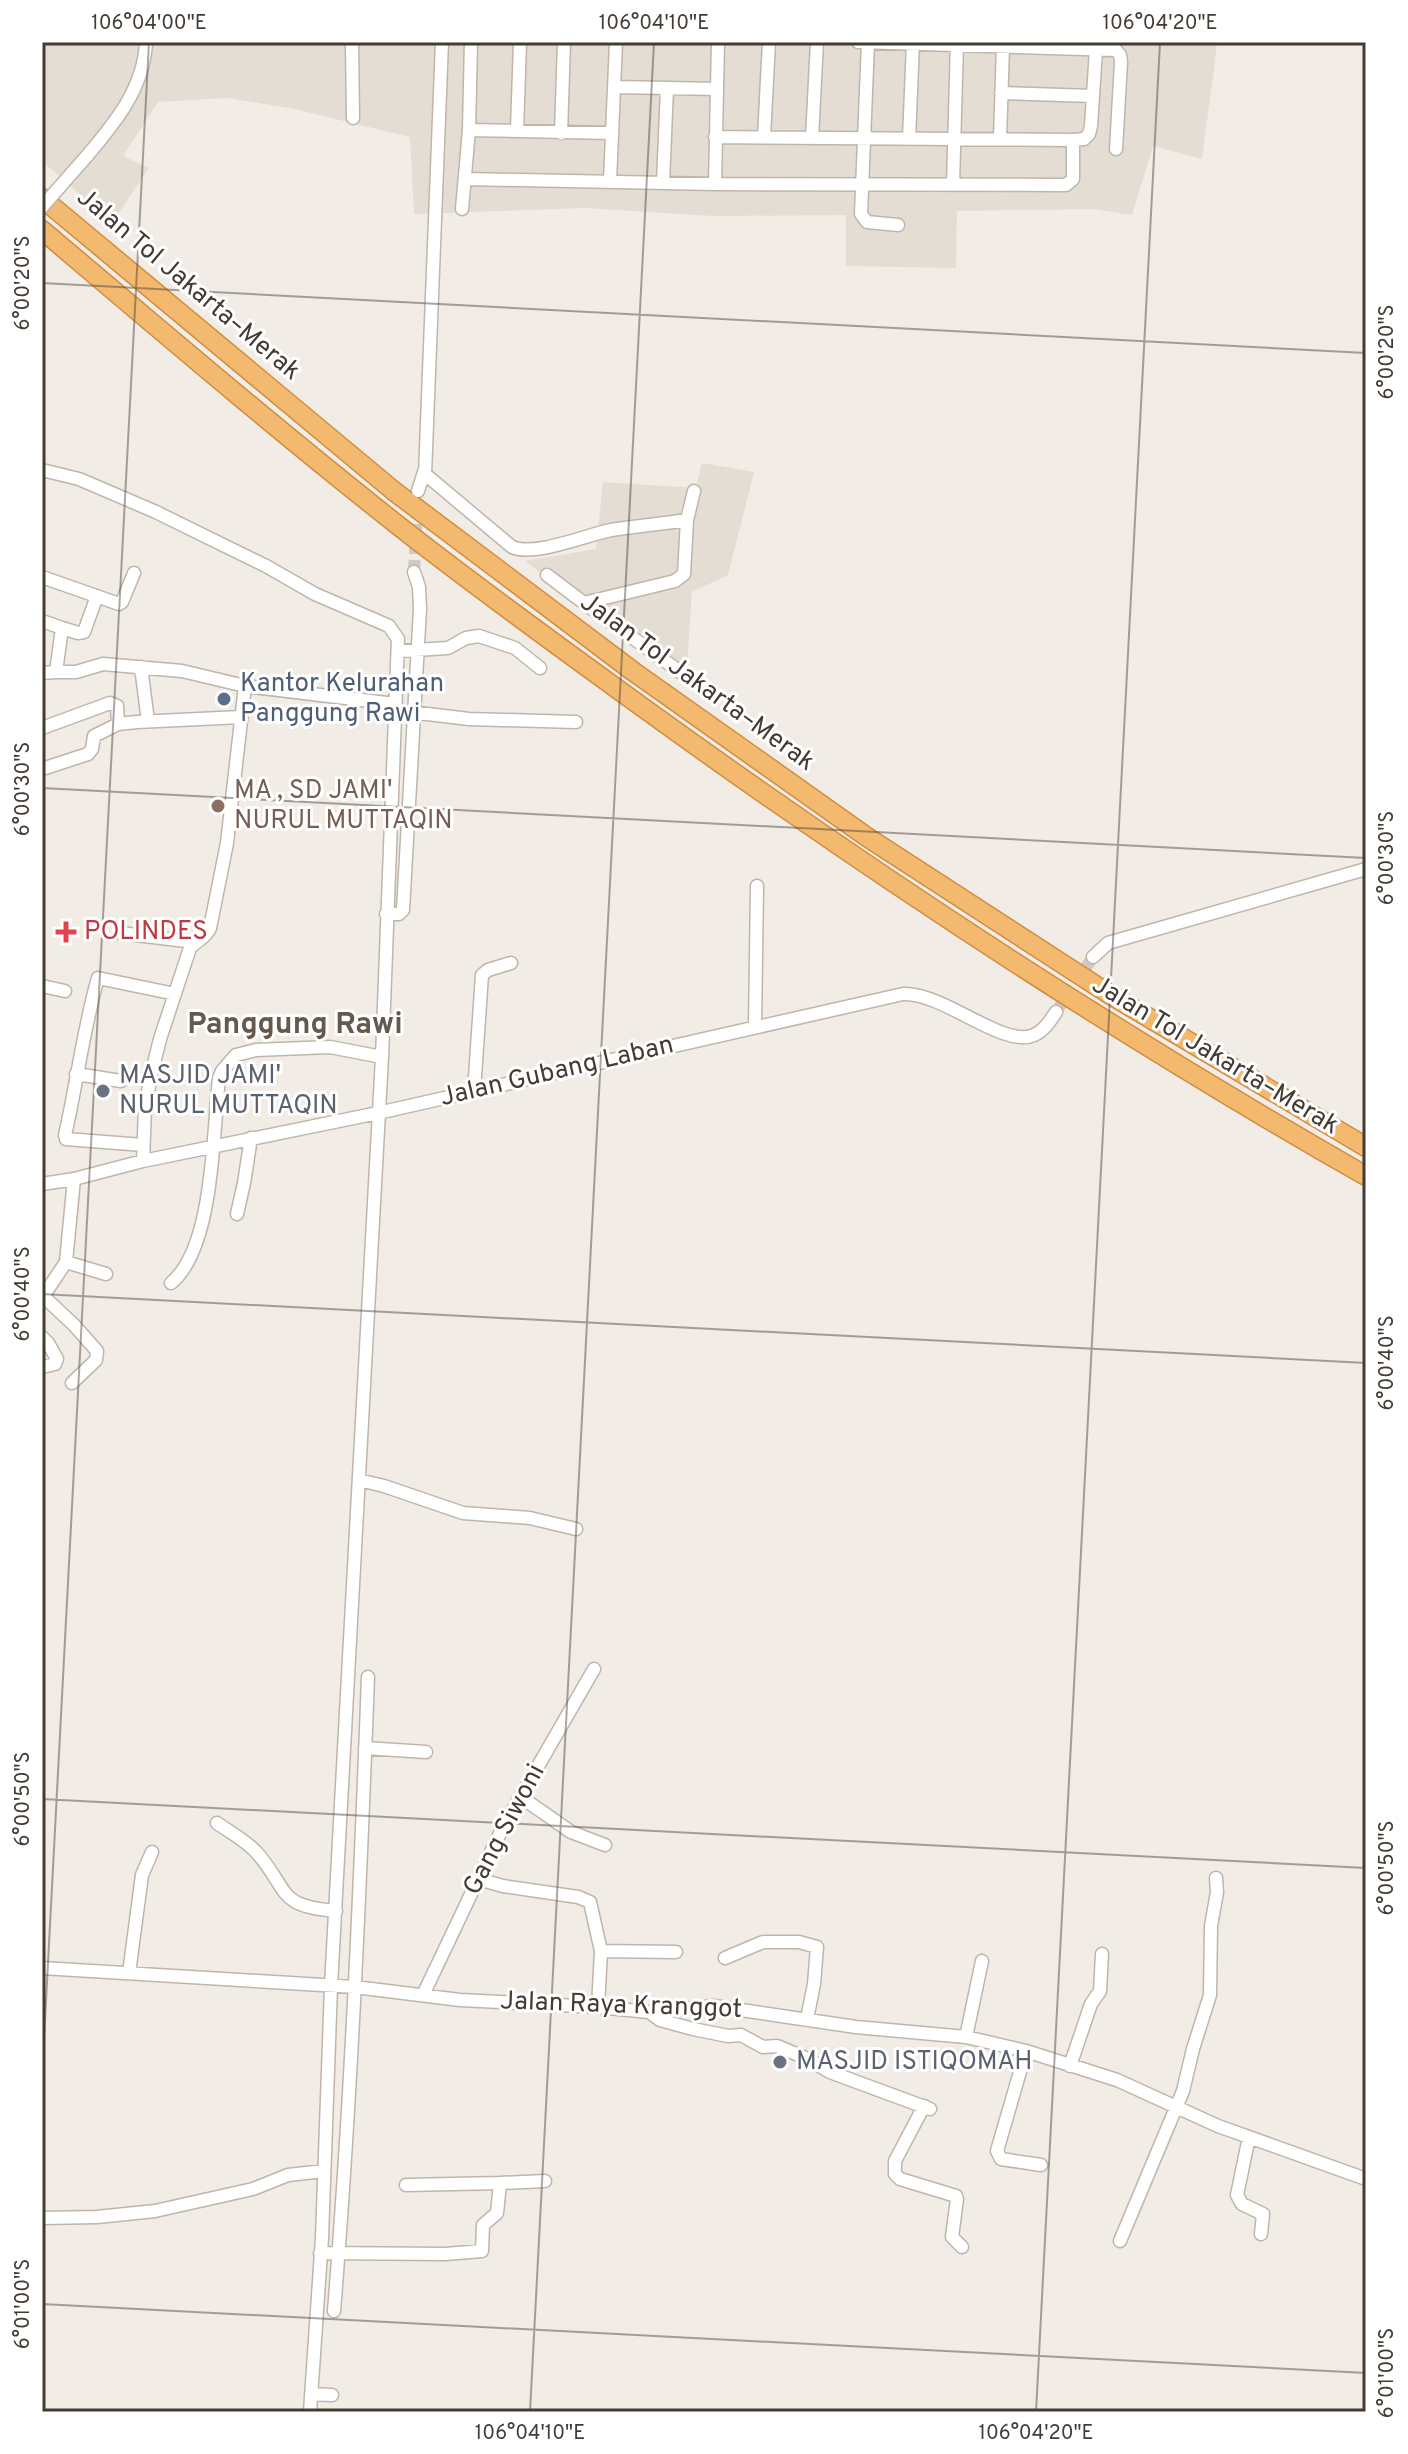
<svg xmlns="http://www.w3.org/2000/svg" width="1408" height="2454" font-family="Overpass,sans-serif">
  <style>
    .residential { fill: #e4ddd3 }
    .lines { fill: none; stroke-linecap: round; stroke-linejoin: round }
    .minor-tunnel { stroke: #cec9c2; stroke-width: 12; stroke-dasharray: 12 6; stroke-linecap: butt }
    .minor-casing { stroke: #beb6ab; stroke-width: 15 }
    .highway-casing { stroke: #d08d40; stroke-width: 21 }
    .minor { stroke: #fff; stroke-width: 12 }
    .highway { stroke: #f2b96f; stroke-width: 18 }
    .minor-bridge-casing { stroke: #beb6ab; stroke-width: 15; stroke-linecap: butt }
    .minor-bridge { stroke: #fff; stroke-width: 12 }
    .ticks { fill: none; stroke: #433c35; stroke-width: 2; stroke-opacity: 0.45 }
    .service-dot { fill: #5c6f8a; stroke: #fff; stroke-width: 3 }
    .education-dot { fill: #8d6e63; stroke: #fff; stroke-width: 3 }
    .health-dot { fill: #e0444e; stroke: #fff; stroke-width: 3 }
    .worship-dot { fill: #6b7280; stroke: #fff; stroke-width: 3 }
    .labels { text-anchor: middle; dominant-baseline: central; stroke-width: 6; stroke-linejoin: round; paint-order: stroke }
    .street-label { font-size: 26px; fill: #433c35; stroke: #fff }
    .service-label { font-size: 26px; fill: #4e5e75; stroke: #fff; text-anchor: start }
    .education-label { font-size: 26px; fill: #785e54; stroke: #fff; text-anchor: start }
    .health-label { font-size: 26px; fill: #be3a42; stroke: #fff; text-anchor: start }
    .worship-label { font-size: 26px; fill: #5b616d; stroke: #fff; text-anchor: start }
    .quarter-label { font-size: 30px; font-weight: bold; fill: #65594d; stroke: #fff }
    .neatline { fill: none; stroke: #433c35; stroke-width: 3 }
    .ticks-label { font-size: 20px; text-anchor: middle; fill: #433c35 }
  </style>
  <rect width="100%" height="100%" fill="#f1ece5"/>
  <path class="residential" d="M42,42H1151L1217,45L1202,159L1153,146L1132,215L1094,209L957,211L956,268L846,266V215L714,216L585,208L414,214L410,137L290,108L227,98L158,102L123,156L149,168L112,223L42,161Z
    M702,463L754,472L728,575L692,592L686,679L525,561L596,549L603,482L696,488Z"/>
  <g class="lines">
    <path class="minor-tunnel" d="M414,572L417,506
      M1056,1012L1093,957"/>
    <g class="minor-casing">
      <path id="minor" d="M352,42L353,118
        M442,42L425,474L512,547C535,557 586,535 611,530C636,526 662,524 687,520L694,491
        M858,42L1116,50L1120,55L1121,62L1116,149
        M868,42L861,214L867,222L898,225
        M615,87L717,89
        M1001,93L1093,96
        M469,130L612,133
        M517,131L520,42
        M561,133L564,42
        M715,137L1073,140L1084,139L1089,134L1091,126L1096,50
        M764,137L769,42
        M812,138L817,42
        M909,139L913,43
        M1000,139L1003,46
        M86,157C115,123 144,88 146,42
        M466,179L715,184L1066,185L1073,179V140
        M610,181L616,42
        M663,183L667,88
        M715,184L718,42
        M953,185L957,42
        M462,209L469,130L471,42
        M42,470L79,479L156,512L266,566L315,594L389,626L398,639L382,1057L331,1986L322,2238L310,2412
        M418,491L424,472
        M547,575L584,603L675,581L684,574L687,520
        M42,577L119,604L122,602L134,573
        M584,603L683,674
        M42,621L62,628L56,672L42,673
        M62,628L78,633L84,632L97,596
        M399,651L448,648L466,638L479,636L515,648L540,668
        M141,667L148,721
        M56,672H76L103,664L182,671L245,686
        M394,710L469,719L576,722
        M42,728L110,703L117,706L118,724
        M42,769L88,754L92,749L94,736L118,724L137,722L241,717
        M386,914H399L403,910L420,609L419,587L414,572
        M120,933L194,942
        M1093,957L1108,943L1366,869
        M42,986L65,991
        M755,1027L757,886
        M76,1074L121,1081
        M474,1091L482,975L488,970L511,963
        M143,1145L66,1139L65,1135C77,1083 83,1030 98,978L175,994
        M143,1161L145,1107L152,1071L160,1039L190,948C197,940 206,938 210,928L227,843L245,686L395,704
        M42,1184L74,1179L143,1161L378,1113L903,994C943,992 1004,1049 1034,1035C1044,1031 1050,1021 1056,1012
        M237,1214L244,1183L251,1138
        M66,1262L106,1274
        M171,1283C214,1248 213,1131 219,1078L222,1071L236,1055L256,1050L330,1047L382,1057
        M43,1296L74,1325L97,1351L96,1360L72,1383
        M42,1298L66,1262L74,1179
        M42,1337L48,1343L57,1359L55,1364L42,1367
        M359,1480L384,1486L463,1513L530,1518L576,1529
        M365,1748L426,1752
        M521,1797L571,1832L605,1845
        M217,1823C231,1833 247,1841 258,1854C290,1892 277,1906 336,1911
        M478,1879L503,1886L578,1897L590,1902L601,1951L598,2007
        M601,1951L676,1952
        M725,1958L763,1942H799L817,1947L814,1984L807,2019
        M42,1968L355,1987L460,2000L598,2007L649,2012L714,2006L856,2027L966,2037L1026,2051L1117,2080L1218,2126L1366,2179
        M129,1973L142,1875L152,1852
        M423,1995L503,1827L594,1669
        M649,2012L660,2020L693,2029L728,2036L741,2035L763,2047L777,2046L808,2059L830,2072L930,2109
        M966,2037L982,1961
        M1026,2051L997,2151L1001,2159L1041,2165
        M1070,2066L1091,2004L1100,1991L1102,1954
        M924,2106L895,2161V2174L900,2179L956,2196L957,2199L952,2237L962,2247
        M1249,2137L1237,2195L1242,2204L1263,2214L1261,2234
        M500,2183L545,2181
        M42,2218L97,2217L155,2211L253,2189L288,2175L324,2171
        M1120,2241L1183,2091L1193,2049L1210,1995L1211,1926L1217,1892L1216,1878
        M320,2253L445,2254L482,2251L483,2225L497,2213L500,2183L406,2185
        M334,2311C351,2100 360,1889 368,1677
        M311,2394L332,2395"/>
    </g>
    <g class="highway-casing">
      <path id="highway" d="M42,198L395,492L634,672L867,837L1109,994L1366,1147
        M42,230C159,329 275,428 395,523C476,587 561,648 645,709C877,877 1117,1034 1366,1176"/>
    </g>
    <use href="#minor" class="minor"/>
    <use href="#highway" class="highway"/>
    <g class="minor-bridge-casing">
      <path id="minor-bridge" d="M42,207L86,157"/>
    </g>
    <use href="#minor-bridge" class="minor-bridge"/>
  </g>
  <path class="ticks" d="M42,283L1366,353M42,788L1366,858M42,1294L1366,1363M42,1799L1366,1868M42,2077L149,42M42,2304L1366,2373M530,2412L654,42M1036,2412L1160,42"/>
  <circle class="service-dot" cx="224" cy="699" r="8"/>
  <circle class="education-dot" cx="218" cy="806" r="8"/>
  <path class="health-dot" d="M62 920h8v8h8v8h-8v8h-8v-8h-8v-8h8z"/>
  <g class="worship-dot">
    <circle cx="103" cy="1091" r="8"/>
    <circle cx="780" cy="2062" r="8"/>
  </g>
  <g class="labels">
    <g class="street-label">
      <text transform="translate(188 285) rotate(40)">Jalan Tol Jakarta–Merak</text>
      <text transform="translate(697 683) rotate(36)">Jalan Tol Jakarta–Merak</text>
      <text transform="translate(1215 1056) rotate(31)">Jalan Tol Jakarta–Merak</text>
      <text transform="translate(557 1072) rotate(-13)">Jalan Gubang Laban</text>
      <text transform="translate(505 1830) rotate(-62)">Gang Siwoni</text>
      <text transform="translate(621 2006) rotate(2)">Jalan Raya Kranggot</text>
    </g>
    <g class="service-label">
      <text x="240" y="684">Kantor Kelurahan<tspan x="240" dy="30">Panggung Rawi</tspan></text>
    </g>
    <g class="education-label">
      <text x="234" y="791">MA , SD JAMI'<tspan x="234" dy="30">NURUL MUTTAQIN</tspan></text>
    </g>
    <g class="health-label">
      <text x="84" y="932">POLINDES</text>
    </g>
    <g class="worship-label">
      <text x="119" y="1076">MASJID JAMI'<tspan x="119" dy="30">NURUL MUTTAQIN</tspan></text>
      <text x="796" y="2062">MASJID ISTIQOMAH</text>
    </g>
    <g class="quarter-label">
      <text x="295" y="1025">Panggung Rawi</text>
    </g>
  </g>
  <rect width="1408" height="2454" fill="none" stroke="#ffffff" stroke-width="88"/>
  <rect x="44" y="44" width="1320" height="2366" class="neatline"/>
  <g class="ticks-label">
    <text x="149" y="29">106°04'00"E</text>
    <text x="654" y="29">106°04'10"E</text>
    <text x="1160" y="29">106°04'20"E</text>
    <text transform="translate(22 283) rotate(-90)" y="7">6°00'20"S</text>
    <text transform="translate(1386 352) rotate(-90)" y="7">6°00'20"S</text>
    <text transform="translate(22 789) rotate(-90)" y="7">6°00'30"S</text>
    <text transform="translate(1386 858) rotate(-90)" y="7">6°00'30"S</text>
    <text transform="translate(22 1294) rotate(-90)" y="7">6°00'40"S</text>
    <text transform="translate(1386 1363) rotate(-90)" y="7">6°00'40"S</text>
    <text transform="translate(22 1799) rotate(-90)" y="7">6°00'50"S</text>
    <text transform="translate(1386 1868) rotate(-90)" y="7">6°00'50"S</text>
    <text transform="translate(22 2304) rotate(-90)" y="7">6°01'00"S</text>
    <text transform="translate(1386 2373) rotate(-90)" y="7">6°01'00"S</text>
    <text x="530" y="2439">106°04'10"E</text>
    <text x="1036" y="2439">106°04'20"E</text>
  </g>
</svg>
